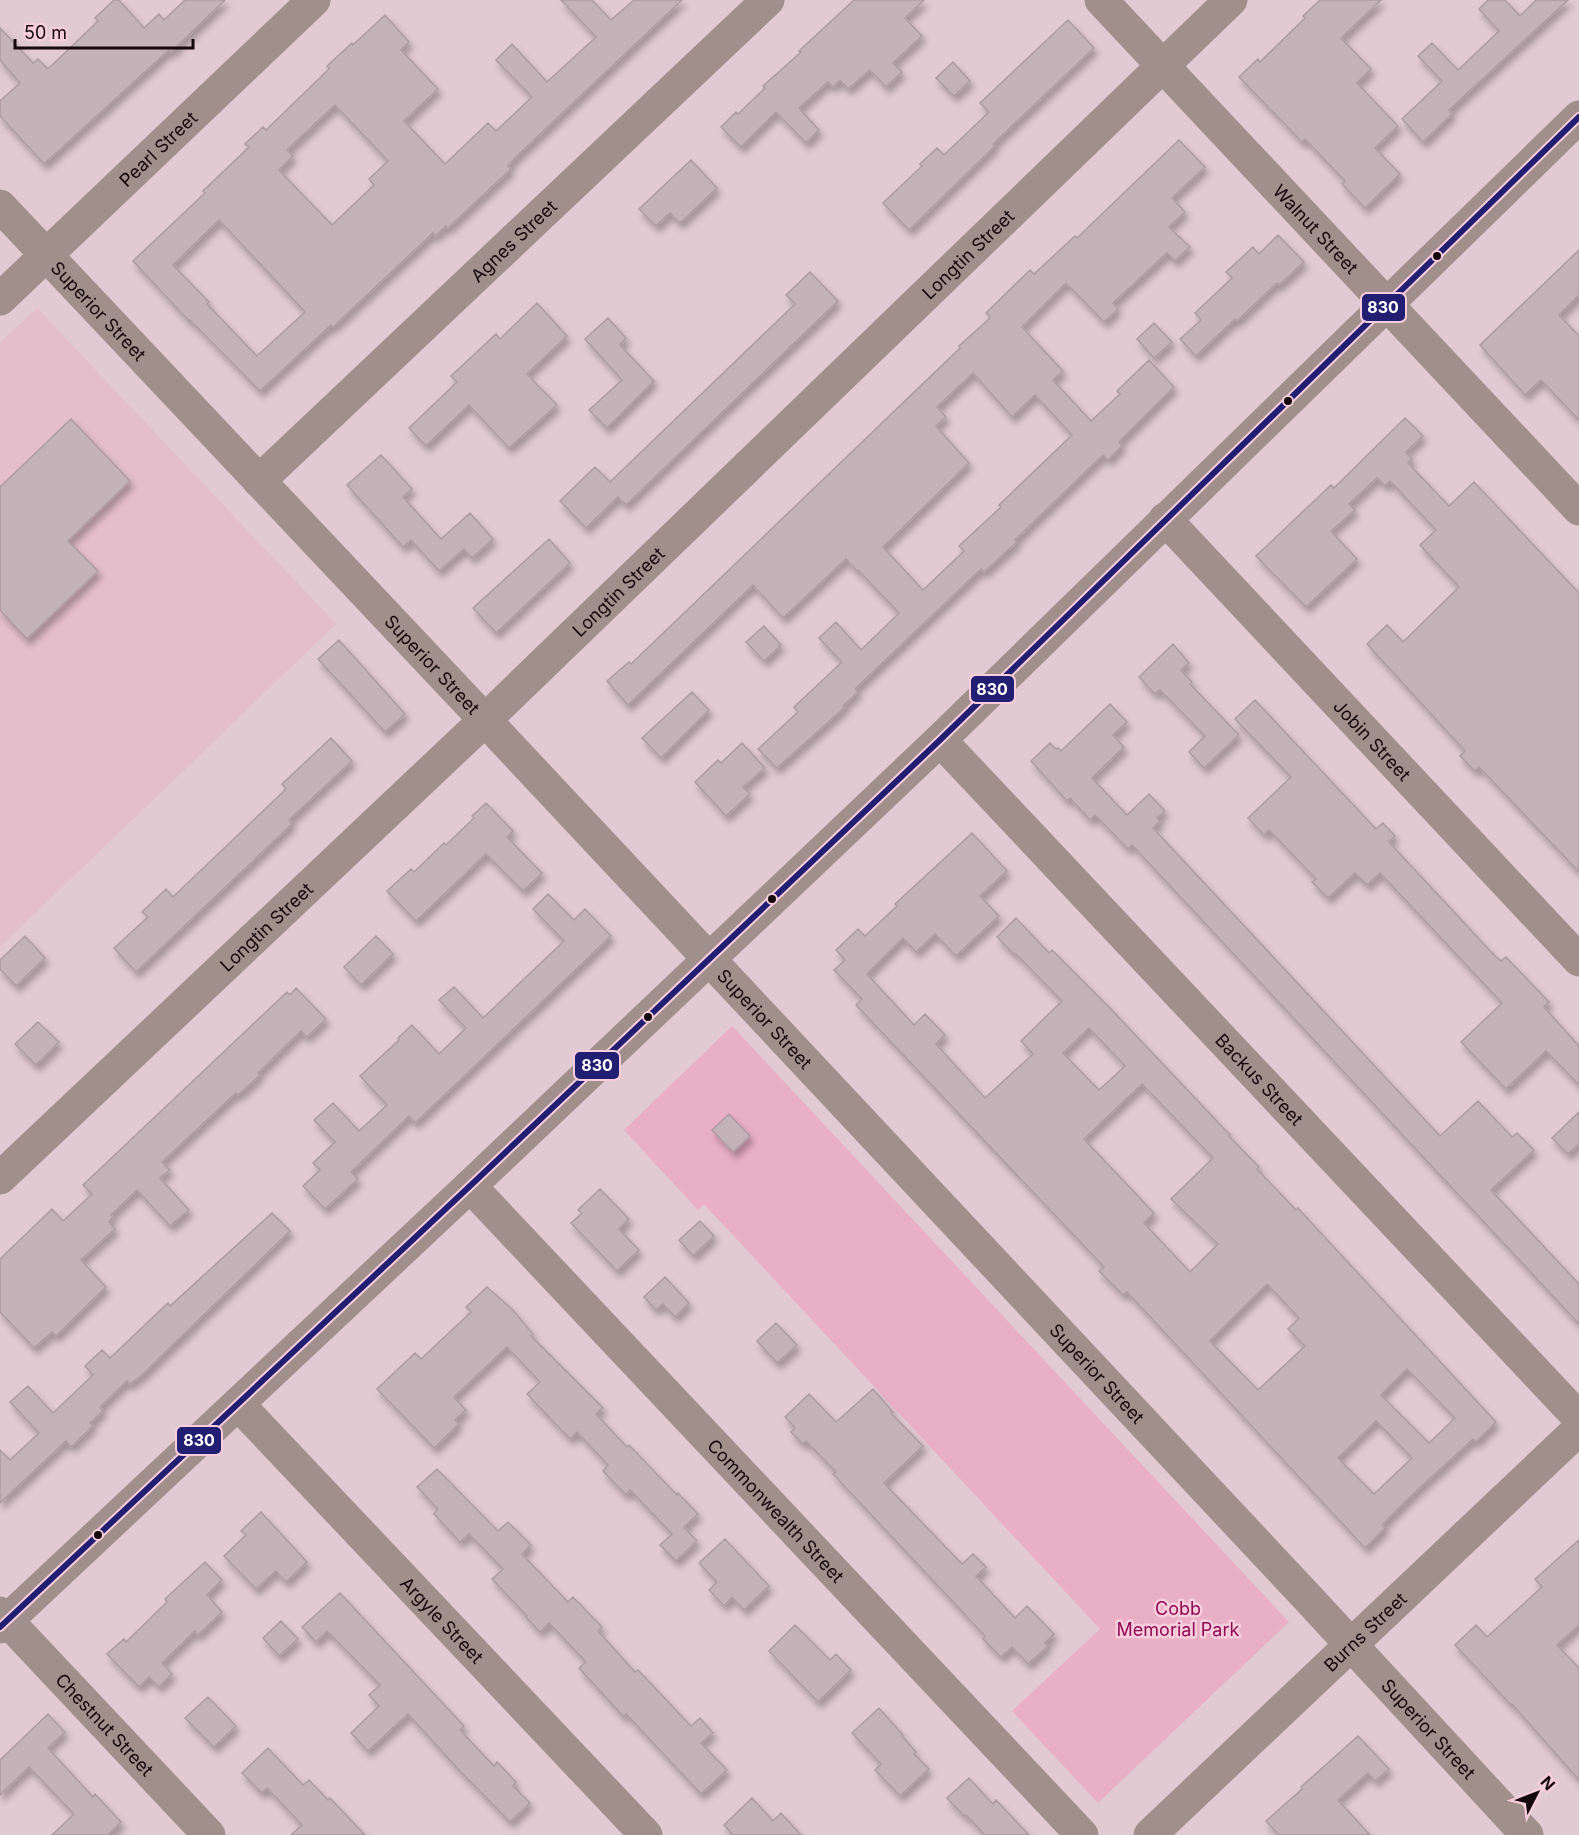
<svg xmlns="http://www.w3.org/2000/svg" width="1579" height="1835" font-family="Inter,sans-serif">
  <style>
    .built { fill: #e4becb }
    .green { fill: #e9afc5 }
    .building { fill: #c4b2b9; stroke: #ad9ba2; stroke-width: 1.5; fill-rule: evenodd; filter: url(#shadow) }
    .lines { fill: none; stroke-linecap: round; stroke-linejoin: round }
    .minor { stroke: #a08f8b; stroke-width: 33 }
    .bus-1-casing { stroke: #f8cedc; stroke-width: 10 }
    .bus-1 { stroke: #221e72; stroke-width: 6 }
    .bus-dot { fill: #15080d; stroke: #f8cedc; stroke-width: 2 }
    .labels { text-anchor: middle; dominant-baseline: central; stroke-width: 5; stroke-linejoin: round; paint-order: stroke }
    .street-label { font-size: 18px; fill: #15080d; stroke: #f8cedc }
    .park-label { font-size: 18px; fill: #8f0953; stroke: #f8cedc }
    .line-badge { stroke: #f8cedc; stroke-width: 2 }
    .badge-label { font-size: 16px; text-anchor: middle; font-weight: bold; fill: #fff }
  </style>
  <defs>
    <filter id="shadow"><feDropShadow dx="3.5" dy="6" stdDeviation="3" flood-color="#0004"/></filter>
  </defs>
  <rect width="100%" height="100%" fill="#e1cad2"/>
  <path class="built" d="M37,308L336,624L0,947V343Z"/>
  <path class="green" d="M732,1026L1289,1622L1098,1803L1012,1711L1100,1629L704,1204L698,1210L624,1130Z"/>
  <path class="building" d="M114,0H119L144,28L159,14L164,20L185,0H225L171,52L169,50L44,164L0,116V101L20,83L0,60V28L33,63L38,59L48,69L98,21L95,18Z
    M561,0H592L611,20L634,0H682L518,155L508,166L511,169L448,228L446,226L435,236L433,233L333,327L331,325L260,391L190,320L189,321L133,261L205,193L203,191L249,147L245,144L263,127L266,130L329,69L327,66L352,43L353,45L385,15L409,42L401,50L438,89L404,121L445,164L488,123L496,131L532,97L496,60L512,44L547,82L596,37ZM335,105L388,161L369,179L374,185L332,225L279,170L293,156L287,150ZM219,220L305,312L257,356L207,304L209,302L173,265Z
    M854,0H924L905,18L922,36L893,63L902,72L886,87L870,70L848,89L840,80L833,87L828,82L799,108L819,130L806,143L776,112L741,147L721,127L736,112L738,114L765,88L763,86L801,52L799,51Z
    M1320,0H1381L1341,38L1371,69L1357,83L1398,126L1375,148L1400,174L1365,208L1342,184L1345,181L1305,139L1302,142L1239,77L1258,59L1260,62L1305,18L1303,16Z
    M1488,0H1505L1520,16L1536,0H1568L1449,110L1452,114L1423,142L1402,119L1442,81L1418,56L1432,43L1458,70L1499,31L1479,9Z
    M1068,20L1094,48L993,144L995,146L909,230L883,203L922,166L920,164L937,148L944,155L989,112L980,103Z
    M953,62L970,81L954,96L936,78Z
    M1179,140L1205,167L1172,198L1185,212L1169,227L1190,247L1175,261L1167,253L1113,303L1118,309L1104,322L1066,283L1022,327L1063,371L1053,380L1091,421L1120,394L1117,391L1149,360L1174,387L1119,442L1122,446L1108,460L1103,455L1015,540L1017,542L984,572L981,569L855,689L858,692L843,706L845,707L777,768L758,749L798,712L794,707L842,662L819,638L836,622L861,650L899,613L858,570L857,571L846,559L783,618L753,585L628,705L607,681L629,662L631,664L960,348L959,346L989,319L990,317L986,313L1030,270L1034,274L1075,236L1077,238ZM973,373L1012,417L1035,395L1072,435L999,505L1001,507L959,546L964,551L923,590L883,547L969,463L936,426L946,417L937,407Z
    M691,160L717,188L680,223L670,213L656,226L639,209Z
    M1278,235L1304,262L1279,285L1277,283L1237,321L1235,319L1196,356L1180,339L1201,320L1195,313L1232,278L1226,272L1253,247L1259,254Z
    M1579,250V295L1559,315L1579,336V420L1541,380L1525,395L1480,345Z
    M810,272L838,301L626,505L618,497L586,528L560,501L595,467L610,482L795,304L786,295Z
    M537,303L567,336L527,374L557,405L509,448L469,405L426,446L409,428L457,382L451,376L496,334L500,339Z
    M608,318L626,338L620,345L654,381L607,428L589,410L622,380L585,339Z
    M1154,323L1172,342L1154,358L1137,339Z
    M1405,418L1423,436L1406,452L1412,459L1408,463L1449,506L1474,482L1579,593V872L1479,767L1475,771L1460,756L1465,751L1367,644L1387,625L1403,642L1459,587L1420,545L1436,530L1390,481L1385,486L1377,478L1349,504L1355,510L1331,531L1357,559L1306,607L1256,556L1331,485L1334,488Z
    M71,419L130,481L68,541L98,571L27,639L0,610V487Z
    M381,455L412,489L403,497L441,539L470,513L493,539L472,558L464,549L439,571L411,540L403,547L347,485Z
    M549,539L570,563L496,633L473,608Z
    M764,626L781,645L764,661L746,642Z
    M339,640L405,714L385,732L318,659Z
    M1173,644L1189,663L1181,670L1192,682L1190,684L1239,735L1204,768L1189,752L1205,736L1160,690L1155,694L1139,677Z
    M692,692L709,710L661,758L642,738Z
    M1255,700L1376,829L1383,823L1395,836L1389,842L1495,956L1501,961L1506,957L1549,1002L1544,1007L1579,1046V1085L1546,1051L1506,1089L1461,1042L1502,1003L1380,873L1367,885L1355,873L1328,898L1312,882L1316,879L1269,830L1264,835L1248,818L1291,777L1235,719Z
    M1110,704L1127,722L1113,735L1124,747L1092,778L1127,815L1149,794L1165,811L1157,818L1160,821L1153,828L1440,1136L1478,1101L1512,1137L1517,1133L1534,1150L1491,1190L1579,1284V1324L1132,845L1128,849L1095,815L1090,820L1070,798L1067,801L1031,761L1050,743L1056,749L1058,748L1061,751Z
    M331,738L352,761L289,820L292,824L136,972L114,948L148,917L142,912L166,889L173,897L286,789L282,784Z
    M742,743L765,768L743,787L750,794L726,816L695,782L718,760L721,763Z
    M486,803L513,831L507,837L542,873L523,891L486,854L416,921L387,891L411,869L414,872L444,843L446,845L474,818L472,816Z
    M972,833L1007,871L980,896L999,916L956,956L935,934L916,952L903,938L867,974L914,1025L925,1014L945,1035L936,1044L985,1098L1033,1054L1021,1041L1062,1001L1016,954L1015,955L997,937L1016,918L1049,953L1052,950L1110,1008L1230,1135L1229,1136L1259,1167L1257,1169L1296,1210L1298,1208L1319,1231L1496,1422L1476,1442L1473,1439L1413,1494L1382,1525L1385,1528L1365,1548L1127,1292L1123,1295L1099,1271L1104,1267L856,1005L862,999L834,970L845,960L836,950L858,929L865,936L897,906L895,904ZM1089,1028L1125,1066L1099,1090L1063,1053ZM1142,1084L1213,1158L1171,1199L1218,1244L1190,1272L1144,1223L1154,1213L1084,1139ZM1267,1284L1299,1318L1288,1329L1305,1346L1258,1390L1210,1341ZM1407,1369L1455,1418L1429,1443L1381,1395ZM1376,1421L1412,1458L1374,1494L1338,1458Z
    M548,894L574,920L585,909L611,936L415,1123L409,1116L351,1172L358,1179L325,1209L303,1186L320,1170L313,1163L335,1142L314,1120L333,1103L359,1131L387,1105L360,1076L399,1040L398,1038L412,1025L439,1054L466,1028L439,1000L454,987L483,1018L564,941L533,909Z
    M25,936L45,958L16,986L0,969V960Z
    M376,936L393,954L361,985L344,967Z
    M296,988L326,1019L307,1037L301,1031L258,1073L260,1075L238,1095L236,1093L162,1162L170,1170L160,1178L189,1210L170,1226L137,1190L111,1215L113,1217L109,1222L115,1229L81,1260L106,1287L56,1336L52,1332L34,1348L0,1312V1259L52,1209L63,1221L92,1194L83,1185L287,992L290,995Z
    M38,1022L59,1042L36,1065L15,1044Z
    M1579,1112V1144L1568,1154L1552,1138Z
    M729,1114L750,1136L733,1152L712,1130Z
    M600,1189L629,1219L619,1229L639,1250L617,1271L571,1223L582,1213L578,1210Z
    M272,1213L290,1231L142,1375L130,1384L127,1381L100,1407L103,1411L90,1423L93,1426L71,1447L66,1441L0,1503V1450L10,1460L39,1433L10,1402L28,1386L53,1413L93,1375L85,1366L102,1350L110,1358L168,1303L170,1306Z
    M700,1221L714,1236L693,1256L679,1240Z
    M665,1277L689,1303L675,1317L663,1304L656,1310L644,1297Z
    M487,1287L512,1309L533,1334L531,1336L603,1408L596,1414L627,1447L629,1445L677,1495L678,1493L698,1514L684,1527L697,1541L676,1561L660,1545L672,1534L630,1490L626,1495L603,1471L608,1465L577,1432L570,1439L527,1394L540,1382L507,1347L454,1397L466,1410L455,1420L459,1424L434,1448L377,1389L415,1353L421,1359L471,1312L466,1307Z
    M776,1323L797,1345L777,1363L757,1341Z
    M873,1389L893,1412L891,1413L923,1446L884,1483L962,1564L973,1554L986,1567L976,1576L1015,1618L1027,1606L1054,1634L1045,1643L1048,1646L1028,1664L1012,1647L1001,1657L983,1639L985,1636L833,1474L836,1472L806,1441L803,1444L791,1432L795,1428L785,1417L809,1394L836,1422Z
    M437,1469L498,1531L508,1522L531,1545L522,1554L568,1602L573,1597L602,1627L598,1631L635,1672L638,1670L691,1726L700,1718L713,1733L701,1743L727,1770L701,1794L626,1714L624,1717L579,1668L586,1662L549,1623L540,1632L526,1617L527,1616L492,1579L503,1569L469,1534L460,1542L434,1514L438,1509L417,1487Z
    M261,1512L307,1562L286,1582L276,1571L256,1589L224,1556L246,1535L241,1531Z
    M725,1539L769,1586L744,1610L732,1597L724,1606L709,1590L717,1582L699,1563Z
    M1579,1540V1625L1557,1645L1579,1668V1780L1512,1704L1511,1705L1455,1645L1476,1625L1487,1637L1542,1587L1535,1579Z
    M205,1562L222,1580L207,1595L222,1612L198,1635L195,1631L162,1663L172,1674L159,1687L149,1677L139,1687L107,1654L124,1639L126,1642L167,1602L165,1599Z
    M340,1593L464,1726L460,1730L494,1766L497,1762L516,1782L513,1786L530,1803L510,1822L458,1769L408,1714L368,1751L351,1733L379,1706L369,1695L380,1685L327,1631L316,1642L302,1627Z
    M281,1621L298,1639L279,1656L263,1638Z
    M795,1625L830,1660L836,1654L851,1670L818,1702L769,1651Z
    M208,1697L236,1726L214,1747L185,1718Z
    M879,1708L903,1735L902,1736L916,1752L914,1754L929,1769L900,1796L875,1770L881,1764L852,1733Z
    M48,1714L65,1732L48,1748L93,1797L95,1794L121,1822L108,1835H52L74,1814L29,1767L0,1795V1760Z
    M1358,1736L1389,1769L1375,1781L1368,1773L1338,1800L1370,1835H1279L1266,1821L1302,1789L1301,1787Z
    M268,1748L303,1785L309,1780L328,1800L330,1798L365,1835H291L302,1825L267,1788L262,1793L242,1773Z
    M969,1778L993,1804L996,1800L1029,1835H985L966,1815L964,1816L947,1798Z
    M752,1798L773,1821L781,1813L801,1835H733L724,1825Z"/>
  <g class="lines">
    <g class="minor">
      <path id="s1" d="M1101,0L1579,509"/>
      <path id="s2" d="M0,206L485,720L1307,1597L1527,1835"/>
      <path id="s3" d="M0,299L314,0"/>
      <path id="s4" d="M259,481L768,0"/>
      <path id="s5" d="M1165,519L1579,960"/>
      <path id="s6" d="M940,740L1579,1418"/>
      <path id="s7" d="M0,1178L485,720L1231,0"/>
      <path id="s8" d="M470,1186L1082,1835"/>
      <path id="s9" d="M238,1404L646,1835"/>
      <path id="s10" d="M0,1613L209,1835"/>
      <path d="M0,1627L470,1186L940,740L1579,117"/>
      <path id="s11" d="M1150,1835L1579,1429"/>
    </g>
    <g class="bus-1-casing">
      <path id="bus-1" d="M0,1627L470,1186L940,740L1579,117"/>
    </g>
    <use href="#bus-1" class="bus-1"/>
  </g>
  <g class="bus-dot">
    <circle cx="1437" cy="256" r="5"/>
    <circle cx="1288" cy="401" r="5"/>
    <circle cx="772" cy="899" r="5"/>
    <circle cx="648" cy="1017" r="5"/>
    <circle cx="98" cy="1535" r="5"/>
  </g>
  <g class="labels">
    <g class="street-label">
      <text stroke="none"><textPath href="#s3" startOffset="218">Pearl Street</textPath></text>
      <text stroke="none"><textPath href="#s1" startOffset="314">Walnut Street</textPath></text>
      <text stroke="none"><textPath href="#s4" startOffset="350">Agnes Street</textPath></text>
      <text stroke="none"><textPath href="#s7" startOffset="1338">Longtin Street</textPath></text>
      <text stroke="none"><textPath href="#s2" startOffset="144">Superior Street</textPath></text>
      <text stroke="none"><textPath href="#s7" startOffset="852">Longtin Street</textPath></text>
      <text stroke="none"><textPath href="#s2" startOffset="630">Superior Street</textPath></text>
      <text stroke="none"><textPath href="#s5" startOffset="303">Jobin Street</textPath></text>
      <text stroke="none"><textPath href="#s7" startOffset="366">Longtin Street</textPath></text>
      <text stroke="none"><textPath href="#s2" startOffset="1116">Superior Street</textPath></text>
      <text stroke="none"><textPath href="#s6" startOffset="466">Backus Street</textPath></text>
      <text stroke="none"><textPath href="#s2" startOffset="1602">Superior Street</textPath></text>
      <text stroke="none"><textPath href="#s8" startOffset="446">Commonwealth Street</textPath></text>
      <text stroke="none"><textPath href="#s9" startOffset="297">Argyle Street</textPath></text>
      <text stroke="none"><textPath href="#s11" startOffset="296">Burns Street</textPath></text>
      <text stroke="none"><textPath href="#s10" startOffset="153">Chestnut Street</textPath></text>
      <text stroke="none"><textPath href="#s2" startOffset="2088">Superior Street</textPath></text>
    </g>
    <g class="park-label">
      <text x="1178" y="1608">Cobb<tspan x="1178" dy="21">Memorial Park</tspan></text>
    </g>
  </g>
  <g class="line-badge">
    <rect x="1361" y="293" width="45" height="29" rx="6" fill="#221e72"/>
    <rect x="970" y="675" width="45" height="28" rx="6" fill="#221e72"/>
    <rect x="574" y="1051" width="46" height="29" rx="6" fill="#221e72"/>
    <rect x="176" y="1426" width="46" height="29" rx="6" fill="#221e72"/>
  </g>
  <g class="badge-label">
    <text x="1383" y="313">830</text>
    <text x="992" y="695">830</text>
    <text x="597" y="1071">830</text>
    <text x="199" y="1446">830</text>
  </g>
  <g transform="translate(1537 1793) rotate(48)" stroke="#f8cedc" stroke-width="4.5" paint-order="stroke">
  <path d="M0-4.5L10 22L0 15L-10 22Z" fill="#15080d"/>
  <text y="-9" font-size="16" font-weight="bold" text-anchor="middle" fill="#15080d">N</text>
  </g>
  <path d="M15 39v9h178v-9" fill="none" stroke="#15080d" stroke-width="3"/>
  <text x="24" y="39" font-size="18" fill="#15080d" stroke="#f8cedc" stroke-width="4.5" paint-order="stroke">50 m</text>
</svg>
